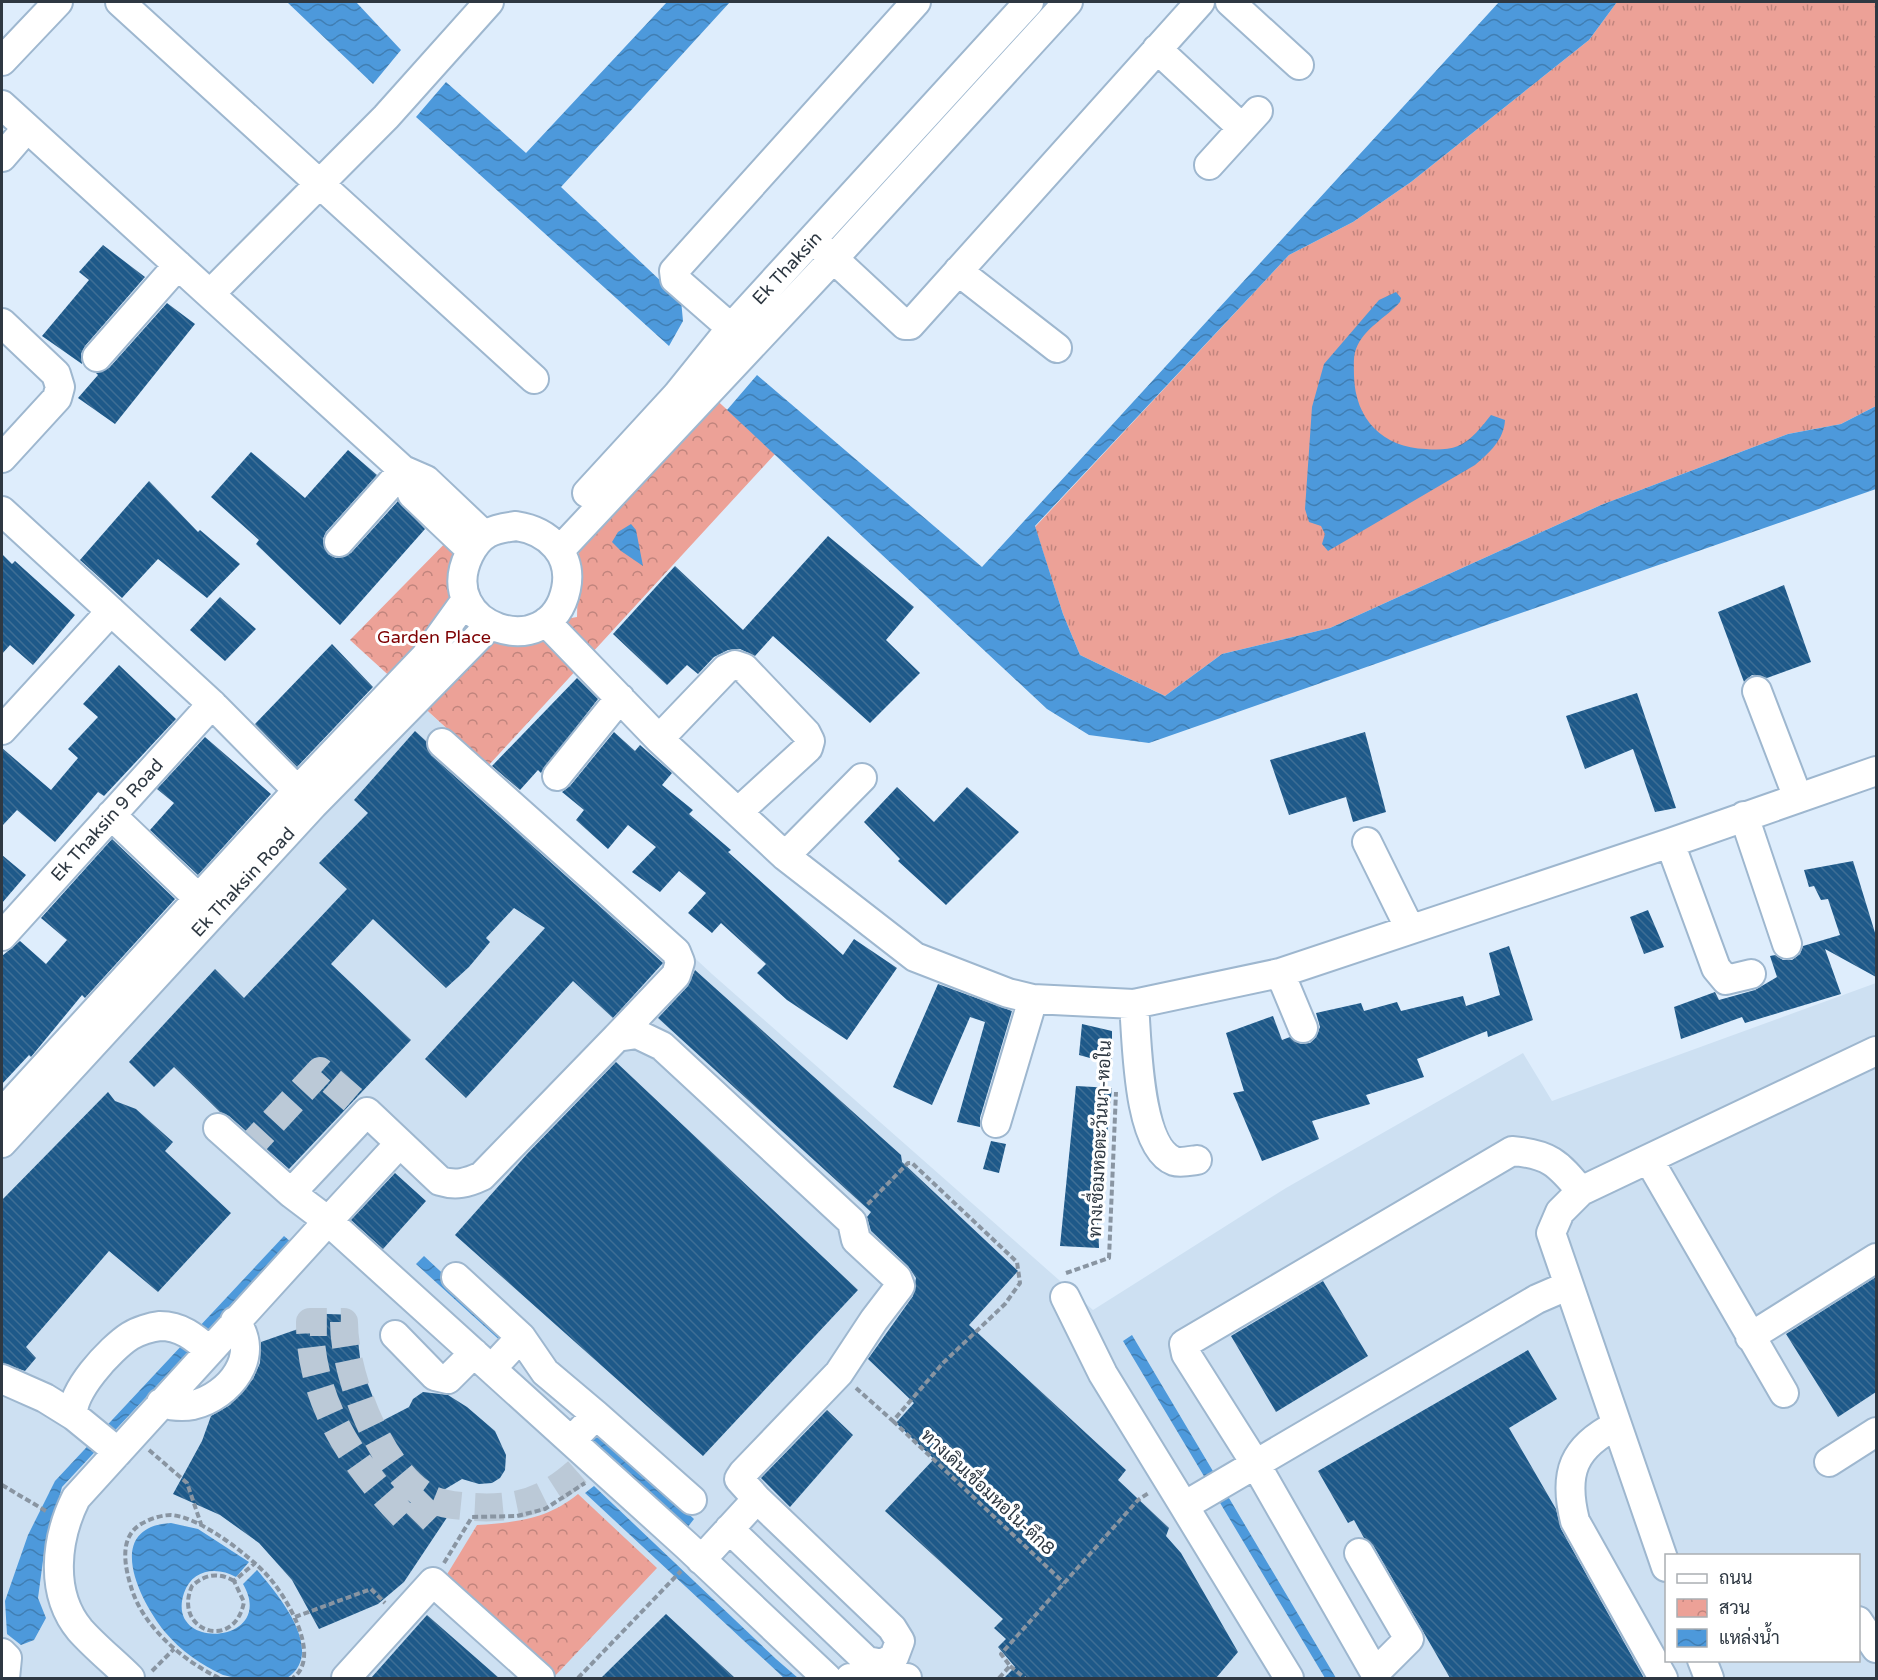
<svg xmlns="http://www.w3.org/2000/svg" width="1878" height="1680" font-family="'Varela Round',Sarabun,sans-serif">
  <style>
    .built { fill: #cde0f2; fill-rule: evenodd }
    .grass { fill: url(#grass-tufts) }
    .park { fill: url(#park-crowns) }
    .water { fill: url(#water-waves) }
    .building { fill: url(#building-back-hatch) }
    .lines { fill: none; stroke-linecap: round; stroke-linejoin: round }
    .minor-tunnel { stroke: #bbc9d7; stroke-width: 28; stroke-dasharray: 28 14; stroke-linecap: butt }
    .minor-casing { stroke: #9eb7cf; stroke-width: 32 }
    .path { stroke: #8995a2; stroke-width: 4; stroke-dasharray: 6 3; stroke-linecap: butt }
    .minor { stroke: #fff; stroke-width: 28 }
    .labels { text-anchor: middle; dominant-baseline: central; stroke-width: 6; stroke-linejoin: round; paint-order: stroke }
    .street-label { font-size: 18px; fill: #2e3842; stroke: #fff }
    .park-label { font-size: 18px; fill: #7e0002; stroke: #fff }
  </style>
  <defs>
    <pattern id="grass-tufts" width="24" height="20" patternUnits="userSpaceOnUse" patternTransform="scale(1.5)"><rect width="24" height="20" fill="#eca197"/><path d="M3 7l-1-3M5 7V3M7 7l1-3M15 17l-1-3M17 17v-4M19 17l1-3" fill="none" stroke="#c0847d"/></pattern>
    <pattern id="park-crowns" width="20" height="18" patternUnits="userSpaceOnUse" patternTransform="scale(1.5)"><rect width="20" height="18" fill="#eca197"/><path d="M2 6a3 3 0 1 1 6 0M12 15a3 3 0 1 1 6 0" fill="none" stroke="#c0847d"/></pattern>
    <pattern id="water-waves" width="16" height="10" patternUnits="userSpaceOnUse" patternTransform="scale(1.5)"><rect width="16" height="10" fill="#4d99db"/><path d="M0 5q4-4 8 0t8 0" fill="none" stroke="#407eb3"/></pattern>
    <pattern id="building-back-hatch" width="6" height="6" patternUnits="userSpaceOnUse" patternTransform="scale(1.5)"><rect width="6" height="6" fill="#1e5989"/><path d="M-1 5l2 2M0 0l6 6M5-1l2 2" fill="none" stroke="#3e6e95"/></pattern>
  </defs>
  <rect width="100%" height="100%" fill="#deedfc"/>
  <path class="built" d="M420,704L712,974L1093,1310L1286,1188L1523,1053L1552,1101L1876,983V1678H2V1118ZM1666,1556H1858V1660H1666Z"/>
  <path class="grass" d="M1617,2H1876V406L1841,424L1788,434L1601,505L1330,628L1222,654L1165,696L1080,655L1063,614L1035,527L1289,255L1353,222L1411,182L1589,40Z"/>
  <path class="park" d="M710,394L775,454L488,766L350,640L461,527L492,632L577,617L579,538Z
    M578,1494L657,1568L553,1678L443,1581L477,1525C517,1522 546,1520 578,1494Z"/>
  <path class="water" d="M287,2H356L401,50L373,84Z
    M667,2H730L561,187L681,300L683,321L669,346L416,117L446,82L526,153Z
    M1499,2H1617L1589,40L1411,182L1353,222L1289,255L1035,526L1063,614L1080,655L1165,696L1222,654L1330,628L1601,505L1788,434L1841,424L1876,406V489L1149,743L1089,735L1047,709L727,410L757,375L982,567Z
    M1396,292L1401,298L1400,302C1386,318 1364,328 1356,349C1353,356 1354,368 1354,376C1355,419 1383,448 1426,449C1436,450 1448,450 1458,446C1472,440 1482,426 1491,415L1505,420C1504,440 1489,453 1475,465L1328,551L1322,544L1325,534L1321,526L1309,522L1305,509L1312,407L1324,364L1379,300Z
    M631,524L636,530L643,566L621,551L612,542L618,532Z
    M284,1236L291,1242L62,1487L44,1553L38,1598L46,1618L34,1640L21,1645L7,1634L5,1601L28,1535L55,1481Z
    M424,1256L512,1338L505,1345L416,1264Z
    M1132,1335L1336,1678H1325L1123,1341Z
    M596,1428L694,1519L687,1528L588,1436Z
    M594,1486L776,1659L798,1678H784L585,1493Z
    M171,1523L198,1529L249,1562L236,1577C217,1566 192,1569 184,1593C164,1653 278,1644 243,1584L257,1570C277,1593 327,1652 287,1678C267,1679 242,1680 223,1675C201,1665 180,1650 165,1632C139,1600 103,1527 171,1523Z"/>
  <path class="building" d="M103,245L145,277L85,346L81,354L82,364L42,336L89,280L79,272Z
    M167,303L195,324L115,424L78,398L98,375L96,373L109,368Z
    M348,450L377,475L326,532L323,539L328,554L336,558L351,553L398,501L425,529L340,625L256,544L259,540L211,497L251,452L305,498Z
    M149,481L198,532L200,530L240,564L207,598L158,559L122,598L80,560Z
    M828,536L914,607L886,640L920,673L870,723L773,636L755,656L740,649L728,650L714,657L698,674L687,665L667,685L613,634L675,566L743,630Z
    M2,554L12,564L15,561L75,615L33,665L10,645L2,654Z
    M1784,585L1811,662L1767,678L1752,675L1744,682L1718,612Z
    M220,597L256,629L225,661L190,630Z
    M332,644L373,687L297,767L255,724Z
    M119,665L176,719L104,796L98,792L55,842L17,810L2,826V748L51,790L78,758L68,749L98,717L83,704Z
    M577,678L598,699L541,773L538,770L520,790L492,766Z
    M1637,693L1676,808L1655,812L1633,749L1585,769L1566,716Z
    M415,731L426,741L431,755L663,963L613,1018L573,981L466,1098L425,1059L545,928L514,908L486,938L490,942L469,967L446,988L373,919L331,964L411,1040L289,1169L229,1116L220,1112L174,1067L154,1087L129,1062L215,969L244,998L347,889L319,863L368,813L354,800Z
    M614,732L635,751L640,745L672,773L662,785L693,810L689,814L731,850L728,852L843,955L854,939L897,968L847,1040L787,1000L757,973L766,964L721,923L712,933L688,913L706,893L679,871L660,892L632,872L656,847L628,825L608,849L576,820L584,810L562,792L570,786Z
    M1365,732L1386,812L1353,822L1346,797L1289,815L1270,760Z
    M205,737L271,794L198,875L150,830L174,803L157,789Z
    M897,787L934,822L967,787L1019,832L946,905L898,861L900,859L864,822Z
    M112,839L175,899L85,998L82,995L31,1057L29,1055L2,1084V956L20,941L46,964L67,940L41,918Z
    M2,855L26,875L2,903Z
    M1853,861L1876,936V977L1825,949L1841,994L1745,1023L1742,1017L1681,1039L1674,1007L1715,992L1719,1000L1755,990L1777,977L1770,956L1775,955L1783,960H1792L1800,954L1803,946L1840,935L1828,899L1821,900L1814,886L1809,887L1804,870Z
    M1648,910L1664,947L1644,954L1630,917Z
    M1509,946L1533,1020L1488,1037L1487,1031L1417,1059L1424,1077L1366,1095L1370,1104L1312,1121L1319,1139L1262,1161L1233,1093L1244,1091L1226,1033L1273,1016L1282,1040L1290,1037L1301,1044L1310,1043L1316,1037L1320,1027L1316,1013L1361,1003L1364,1011L1397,1002L1401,1011L1463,996L1466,1006L1500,995L1489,953Z
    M695,970L901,1155L902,1162L1018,1271L969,1325L1126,1470L1118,1480L1169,1528L1166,1536L1181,1553L1238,1652L1216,1678H1004L1015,1667L998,1647L1006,1639L994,1628L1003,1619L885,1511L934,1459L896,1423L914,1403L868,1359L913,1296L916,1278L908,1266L871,1231L867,1217L871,1212L658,1018L688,986Z
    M938,984L1012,1011L980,1118V1127L957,1122L985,1022L970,1017L932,1105L893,1087Z
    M1082,1024L1112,1031V1064L1079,1055Z
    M616,1062L858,1290L703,1456L455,1235L527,1154Z
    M1076,1086L1112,1088L1098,1222L1099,1248L1060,1246Z
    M108,1092L115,1101L136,1109L173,1142L165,1151L231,1213L158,1292L109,1251L26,1347L36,1358L25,1371L2,1363V1200Z
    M991,1141L1006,1144L999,1173L983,1169Z
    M395,1173L426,1201L383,1249L351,1220Z
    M1876,1277V1392L1838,1417L1786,1334Z
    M1323,1281L1368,1356L1276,1412L1231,1336Z
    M301,1313L355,1315L361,1366L382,1421L409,1407L413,1399L423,1392L448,1395L467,1407L495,1431L506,1455L505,1470L500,1478L492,1483L479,1484L462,1479L437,1494L454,1507L404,1582L378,1604L319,1629L292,1580L259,1543L220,1515L173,1494L202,1441L211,1416L230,1405L253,1379L260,1363L261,1342L298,1329Z
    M1528,1350L1557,1399L1509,1428L1556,1509L1561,1529L1644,1678H1450L1373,1545L1364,1538L1354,1520L1348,1523L1318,1471Z
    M827,1410L853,1435L790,1507L761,1478Z
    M666,1614L735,1678H601Z
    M427,1615L499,1678H371Z"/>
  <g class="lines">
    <path class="minor-tunnel" d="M245,1152L320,1071L367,1112
      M433,1500L410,1523C355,1467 310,1404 310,1322H344C344,1376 382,1476 433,1500C445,1505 461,1506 473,1507C527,1510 553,1496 591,1459"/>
    <g class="minor-casing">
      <path id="minor" d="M120,2L534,379
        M1230,2L1299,65
        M1157,49L1242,128
        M2,61L58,2
        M2,105L403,470L426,480L484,535
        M2,157L27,128
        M1209,165L1258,111
        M820,246L905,325H910L1200,2
        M958,271L1057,348
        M210,294L386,117L489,2
        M2,323L56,374L60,387L57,398L2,458
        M731,328L675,279L674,271L916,2
        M97,357L178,265
        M406,473L412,494L471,550
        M587,493L677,395L731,328L1029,2
        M2,511L212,704L311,804
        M516,526C549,531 573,555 566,589C550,666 434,627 469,555C480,533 492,529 516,526Z
        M339,542L403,470
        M560,550L834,258L1068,2
        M546,622L659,739L785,856L915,957L1008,993L1033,999L1134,1004L1280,973L1670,843L1876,771
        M1757,691L1798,798
        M2,730L111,611
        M659,739L726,669L735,665L744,668L806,733L810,741L808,748L738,812
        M442,743L676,952L680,962L676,975L617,1037
        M557,776L620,698
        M111,815L198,898
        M1744,816L1787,944
        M1367,842L1410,929
        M1670,843L1716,968L1726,980L1751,974
        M785,856L862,778
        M2,936L212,704
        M1280,973L1303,1028
        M1134,1004C1137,1039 1137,1147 1174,1161C1180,1163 1190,1161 1197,1160
        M2,1113L297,791L425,657L466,600
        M996,1123L1033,999
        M218,1128L291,1193L328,1221L400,1143
        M2,1143L313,805L490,625
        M1649,1160L1784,1393
        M291,1193L367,1112L440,1181C456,1186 467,1183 482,1176L617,1037L637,1034L662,1046L852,1222L856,1240L897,1278L900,1286L874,1320L839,1373L743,1473L739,1479L757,1499L701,1560
        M456,1277L521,1337L492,1368
        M1065,1297L1103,1374L1184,1506L1537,1299L1567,1286
        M395,1335L435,1376L448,1379L474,1353
        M521,1337L545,1372L596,1415
        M1750,1337L1876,1258
        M2,1379L45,1398L74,1416L118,1452
        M161,1403C172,1406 183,1407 193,1405C230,1396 262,1355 235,1321
        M74,1416C68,1394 111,1348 130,1336C138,1331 151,1327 160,1326C181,1326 194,1337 209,1350
        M1617,1425C1573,1447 1563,1473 1575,1521L1663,1678
        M571,1441L596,1415L692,1500
        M1829,1462L1876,1432
        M1184,1506L1289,1678
        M729,1529L867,1661L882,1664L894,1657L900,1641L892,1628L757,1499
        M1359,1553L1409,1639L1375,1673
        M1666,1567L1551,1233L1560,1212L1581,1191L1876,1051
        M1858,1621L1876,1648
        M2,1653L7,1658L5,1678
        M1702,1660L1709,1678
        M130,1678C114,1662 95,1647 80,1630C49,1593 56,1538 76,1498L328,1221L687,1546L827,1678
        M346,1678L433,1582L540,1678
        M850,1678H907
        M1378,1678L1255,1463L1186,1354L1184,1344L1512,1151C1549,1154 1558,1163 1581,1191"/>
    </g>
    <path class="path" d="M1066,1273L1109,1258L1116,1092
      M856,1388L893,1421L943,1363L1005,1304L1020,1283L1017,1262L912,1163H908L866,1206
      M893,1421L1064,1583
      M149,1450L187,1483L201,1524
      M2,1485L46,1511
      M444,1563L472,1517L517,1516L545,1509L585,1483
      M234,1581C219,1572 205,1574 192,1586C172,1630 234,1653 244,1602L234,1581L255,1563
      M295,1617L371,1589L385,1603
      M1010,1666L1025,1678
      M152,1671L174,1649
      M219,1678C184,1661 145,1629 132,1590C125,1568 118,1538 141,1524C150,1519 161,1515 171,1515C200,1517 247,1554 266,1574C285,1594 323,1656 293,1678
      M578,1678L681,1571
      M999,1678L1010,1666L1001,1654L1138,1500L1150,1492"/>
    <use href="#minor" class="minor"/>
  </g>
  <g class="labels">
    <g class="street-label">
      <text transform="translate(787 268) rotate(-47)">Ek Thaksin</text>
      <text transform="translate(107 820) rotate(-48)">Ek Thaksin 9 Road</text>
      <text transform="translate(243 882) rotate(-47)">Ek Thaksin Road</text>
      <text transform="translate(1100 1139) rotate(-87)">ทางเชื่อมหอตะวันนา-หอใน</text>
      <text transform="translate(988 1492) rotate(43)">ทางเดินเชื่อมหอใน-ตึก8</text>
    </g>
    <g class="park-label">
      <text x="434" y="637">Garden Place</text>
    </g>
  </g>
  <rect width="1878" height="1680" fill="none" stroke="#2e3842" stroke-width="6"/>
  <rect x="1665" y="1554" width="195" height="108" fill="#ffffff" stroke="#abafb3" stroke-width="1.5"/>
  <rect x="1677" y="1574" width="30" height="9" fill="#ffffff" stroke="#abafb3" stroke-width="1.5"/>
  <text x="1719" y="1584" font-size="18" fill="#2e3842">ถนน</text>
  <rect x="1677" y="1599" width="30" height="18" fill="url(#park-crowns)" stroke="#abafb3" stroke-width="1.5"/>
  <text x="1719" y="1614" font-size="18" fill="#2e3842">สวน</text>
  <rect x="1677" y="1629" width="30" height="18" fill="url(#water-waves)" stroke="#abafb3" stroke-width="1.5"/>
  <text x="1719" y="1644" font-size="18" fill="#2e3842">แหล่งน้ำ</text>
</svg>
